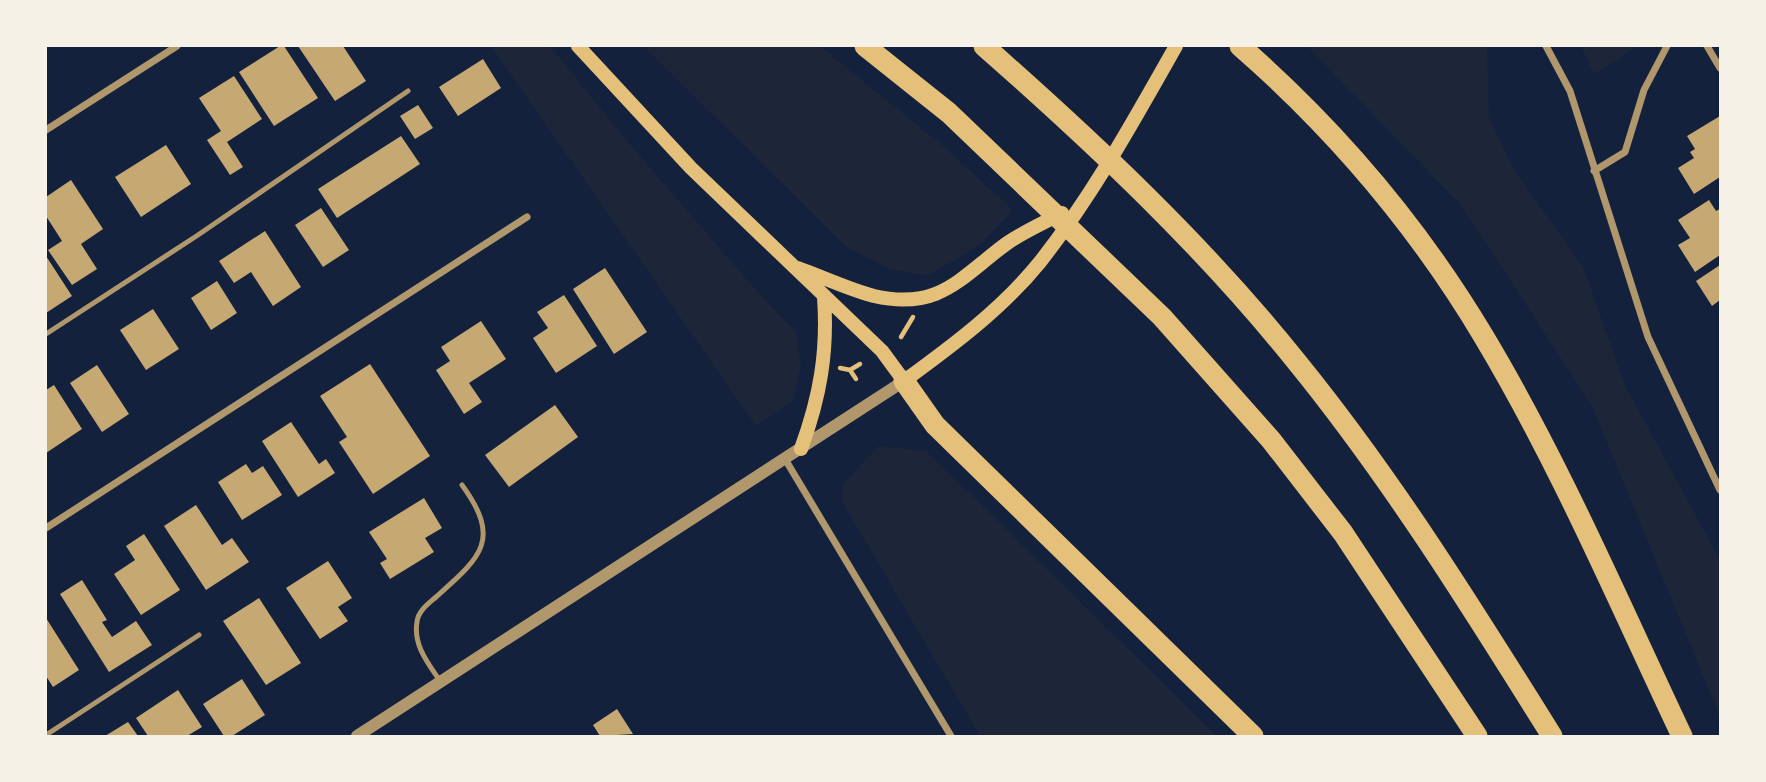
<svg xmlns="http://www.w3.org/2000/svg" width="1766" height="782" font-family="'PT Sans Narrow',sans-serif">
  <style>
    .green { fill: #1d2539 }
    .building { fill: #c6a872 }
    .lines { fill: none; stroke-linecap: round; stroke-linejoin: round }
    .path { stroke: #e5c07b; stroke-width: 4.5 }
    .service { stroke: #b1986c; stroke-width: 5 }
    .minor { stroke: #b1986c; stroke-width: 7 }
    .tertiary { stroke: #b1986c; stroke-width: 12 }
    .secondary { stroke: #e5c07b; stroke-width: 14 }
    .motorway { stroke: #e5c07b; stroke-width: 21 }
  </style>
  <rect width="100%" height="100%" fill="#14213d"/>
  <path class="green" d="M491,46H550L622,135L753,287L796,332L801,366L793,400L756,426Z
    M644,46H820L944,147L1013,210L980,245L927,276L889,269L846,247Z
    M1307,46H1487L1489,117L1514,170L1583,267L1625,385L1720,560V717L1592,406L1461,205Z
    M1581,46H1637L1594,74Z
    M879,446L926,451L1217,736H980L842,502L843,484Z"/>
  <path class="building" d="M280,46H284L318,98L274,126L239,72Z
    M298,46H343L366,81L335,101Z
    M483,59L501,88L458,116L439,87Z
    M234,76L262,119L227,142L243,167L230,175L207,140L221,131L199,98Z
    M418,105L433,128L415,139L400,116Z
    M1720,116V177L1694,194L1678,168L1694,158L1690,152L1695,149L1687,136Z
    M401,136L420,164L337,218L318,189Z
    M166,145L191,184L141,217L115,177Z
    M71,180L103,229L81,244L97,269L72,285L48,250L62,241L46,216V197Z
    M1709,200L1716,211L1720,209V255L1695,272L1678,245L1690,238L1678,220Z
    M321,208L349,250L323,267L295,225Z
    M265,231L301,287L273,306L251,272L234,283L219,261Z
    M46,256L72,296L46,313Z
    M1720,265V300L1712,306L1696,281Z
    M605,268L647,332L614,354L573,289Z
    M217,281L237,313L211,330L191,298Z
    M564,295L597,346L556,373L533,338L548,328L537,312Z
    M153,309L179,349L146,370L120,330Z
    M481,321L506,359L469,383L482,402L464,414L436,370L450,361L441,347Z
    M370,364L430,456L373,494L339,442L347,437L320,396Z
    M97,365L129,414L102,432L70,383Z
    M54,385L82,429L46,453V390Z
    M555,405L578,437L509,487L485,455Z
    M291,422L319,464L326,459L335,473L298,497L262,441Z
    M246,464L252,473L263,466L282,495L242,520L218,482Z
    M424,498L442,528L425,538L434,552L390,579L380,563L387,559L369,532Z
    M196,505L222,545L232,538L249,562L206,590L164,526Z
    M144,534L180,590L141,615L114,574L135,560L126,546Z
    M328,561L352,598L338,607L348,621L320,639L286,588Z
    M82,580L107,620L102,622L112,637L136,621L152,645L109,672L60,594Z
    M259,598L301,663L266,685L223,621Z
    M46,618L79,670L53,687L46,676Z
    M242,679L265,715L232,736H224L203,704Z
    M178,690L202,727L187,736H148L136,718Z
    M617,709L633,734L600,736L593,725Z
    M128,722L138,736H105Z"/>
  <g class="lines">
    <path class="path" d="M901,337L913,317
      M840,368L850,370L860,364
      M850,370L856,379"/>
    <path class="service" d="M46,334L198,235L408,91
      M440,681C428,663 413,645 417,622C418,611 428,604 436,597C481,557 502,540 462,485
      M46,735L199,635"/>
    <path class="minor" d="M1546,46L1570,91L1648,337L1720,490
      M1707,46L1720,68
      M46,130L177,46
      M1594,171L1625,152L1644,90L1667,46
      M785,459L951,736
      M46,528L527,217"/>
    <path class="tertiary" d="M357,736L904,381"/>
    <path class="secondary" d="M578,46L691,168L882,351L904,381C952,346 1002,309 1040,262C1093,195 1134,120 1176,46
      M798,268C823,277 848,289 874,296C939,311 960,278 1006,244C1023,232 1044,223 1062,213
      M801,449C820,397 828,352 824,297"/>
    <path class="motorway" d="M865,46L949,113L1162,317L1271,440L1343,533L1477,736
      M984,46C1094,143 1204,246 1296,361C1392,479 1472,608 1552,736
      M1240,46C1335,129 1419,228 1484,337C1560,464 1619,603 1682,736
      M904,381L935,425L1253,736"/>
  </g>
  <rect width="1766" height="782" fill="none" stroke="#f6f1e7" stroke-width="94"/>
</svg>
